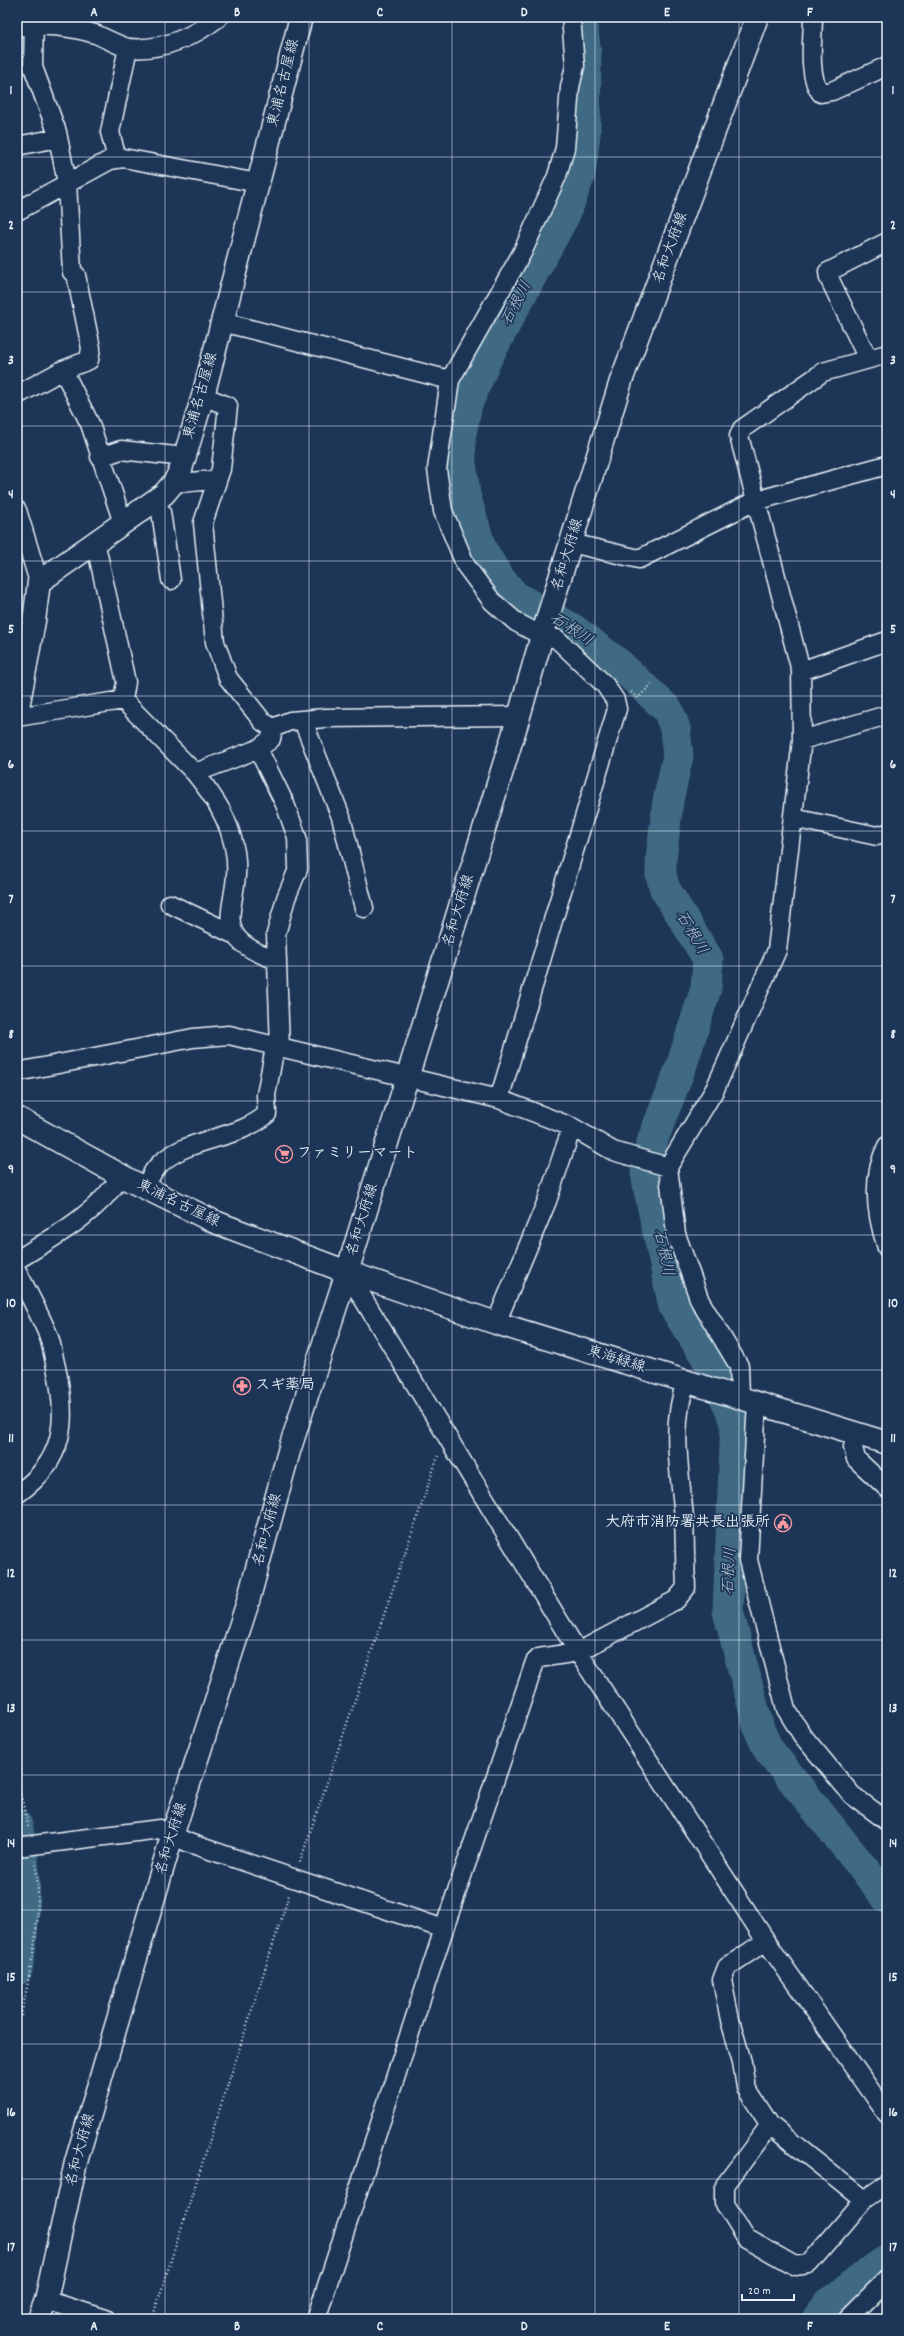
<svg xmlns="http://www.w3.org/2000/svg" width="904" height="2336" font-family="Dekko,'Klee One',sans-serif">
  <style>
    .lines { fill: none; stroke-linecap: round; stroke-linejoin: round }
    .river { stroke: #3f6b84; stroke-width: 31 }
    .minor-casing { stroke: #e8f1f8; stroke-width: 21 }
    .major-casing { stroke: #e8f1f8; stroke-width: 25 }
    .path { stroke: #e8f1f8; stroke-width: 2.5; stroke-dasharray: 1 3; stroke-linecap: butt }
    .minor { stroke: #1d3557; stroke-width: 18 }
    .major { stroke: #1d3557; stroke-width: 22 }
    .grid { fill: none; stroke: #e8f1f8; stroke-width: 1; stroke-opacity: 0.55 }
    .labels { text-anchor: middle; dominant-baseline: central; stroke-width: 3.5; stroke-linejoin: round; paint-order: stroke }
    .street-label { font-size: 15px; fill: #e8f1f8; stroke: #1d3557 }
    .poi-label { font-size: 15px; font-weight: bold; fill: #e8f1f8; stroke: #1d3557; text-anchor: start }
    .water-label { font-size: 16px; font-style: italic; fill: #adc2cf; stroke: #1d3557 }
    .neatline { fill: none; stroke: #e8f1f8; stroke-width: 1.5 }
    .grid-label { font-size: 13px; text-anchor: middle; font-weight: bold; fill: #e8f1f8 }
  </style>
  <rect width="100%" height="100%" fill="#1d3557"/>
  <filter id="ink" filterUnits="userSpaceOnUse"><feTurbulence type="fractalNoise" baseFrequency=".025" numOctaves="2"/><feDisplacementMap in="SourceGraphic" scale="8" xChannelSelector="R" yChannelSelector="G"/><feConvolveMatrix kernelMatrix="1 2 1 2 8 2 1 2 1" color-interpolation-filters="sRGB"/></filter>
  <g filter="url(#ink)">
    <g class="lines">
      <path class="river" d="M581,17L586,54L585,134L580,175L565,214L487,358L467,404L460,438L461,463L465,495L481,548L498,577L516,597L573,629L619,664L668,710L675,728L678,756L668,801L661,860V875L665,889L708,959L706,988L682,1064L653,1139L648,1158L646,1172L649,1190L674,1307L708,1360L736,1422L728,1611L759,1729L768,1749L887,1898
        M17,1825C29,1871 25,1924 17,1970
        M817,2319L829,2303L887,2259"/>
      <g class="minor-casing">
        <path id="minor" d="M34,17L33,67L57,132L67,183L72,272L76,275L91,348L89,360L63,370
          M813,17C813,38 807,77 821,93L832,91L887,66
          M17,27C39,23 73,27 95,34C106,38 118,46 129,48C163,51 193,37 219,17
          M17,146L58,138
          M117,159L110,132L128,48
          M17,211L110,160L123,158L258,183
          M222,322L450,380
          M868,359L829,278L828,272L887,242
          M17,395L63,370L90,424L123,523
          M203,396L228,406L221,469L203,523L215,642L228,678L263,722L273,728
          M100,457L121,450L184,457
          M175,481C190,486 200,477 216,483
          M155,500L161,512L171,580
          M17,510L39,582
          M571,543L639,559L755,501L887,465
          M93,545L97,550L126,682L123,700
          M801,671L887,641
          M17,717L123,700L195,773L258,749L271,739L273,728
          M303,721L341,817L364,908
          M273,728L290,721L325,718L519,716
          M802,740L887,715
          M258,749L285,804L297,837L298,869L286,898L276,934L280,1048
          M195,773C215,798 230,820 235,852C244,906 200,935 277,960
          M793,818L877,836L887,833
          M170,904L235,935
          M17,1072L193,1038L229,1035L499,1099L572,1127L547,1201L496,1323
          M499,1099L617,709L615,700L605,685L557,639L542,636L516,622L492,601L466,566L443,511L437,469L450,380L522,253L557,176L565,148L570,87L575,66L571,17
          M572,1127L613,1151L668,1167
          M887,1146C871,1178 876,1215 887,1248
          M145,1188C148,1183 151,1174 155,1169C183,1136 236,1142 267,1114L266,1095L275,1047
          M17,1260C54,1237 98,1213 121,1176
          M17,1271C27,1291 38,1311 47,1332C52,1343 53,1356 56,1367C68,1421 65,1461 17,1494
          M347,1272L578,1652L766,1941L887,2114
          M740,1397L739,1366L700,1301L676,1234L668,1167L715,1089L777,950L802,740L801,671L739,436L742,429L823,372L887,354
          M757,1402L748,1560L786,1709L802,1735L852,1795L887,1821
          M857,1434L853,1447L856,1459L887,1488
          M17,1847L160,1829L189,1843L444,1929
          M766,1941L727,1967L722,1980L730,2020L742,2062L746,2088L770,2125L864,2200
          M770,2125L725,2185V2204L746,2238L795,2266L809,2264L864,2200L887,2184
          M46,2300L106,2319
          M316,2319L444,1929L535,1662L539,1658L578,1652L676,1600L686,1588C685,1565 685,1541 684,1518C680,1470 670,1428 686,1382
          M847,2319L887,2279"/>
      </g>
      <g class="major-casing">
        <path id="major" d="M17,713L34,621L39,582L164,494L175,481L181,469L203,396L301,17
          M17,1118L131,1181L215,1222L347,1272L496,1323L887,1443
          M39,2319L46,2300L76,2162L172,1836L247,1605L289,1451L347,1272L519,716L542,636L621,381L757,17"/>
      </g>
      <path class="path" d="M631,692L638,698L653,683
        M17,1779L29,1829
        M300,1862L438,1456
        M21,2016C31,1966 44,1912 35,1861
        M152,2319L289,1895"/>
      <use href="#minor" class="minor"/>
      <use href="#major" class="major"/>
    </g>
  </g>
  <path class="grid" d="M165,17V2319M309,17V2319M452,17V2319M595,17V2319M739,17V2319M17,157H887M17,292H887M17,426H887M17,561H887M17,696H887M17,831H887M17,966H887M17,1101H887M17,1235H887M17,1370H887M17,1505H887M17,1640H887M17,1775H887M17,1910H887M17,2044H887M17,2179H887"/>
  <defs>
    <g id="supermarket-ring" transform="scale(0.9)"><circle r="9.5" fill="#1d3557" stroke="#ff9aa2" stroke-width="1.5"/><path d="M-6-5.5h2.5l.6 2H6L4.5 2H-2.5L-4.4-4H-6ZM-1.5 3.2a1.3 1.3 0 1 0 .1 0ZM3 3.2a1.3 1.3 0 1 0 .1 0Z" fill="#ff9aa2"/></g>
    <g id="pharmacy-ring" transform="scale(0.9)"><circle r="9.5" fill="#1d3557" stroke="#ff9aa2" stroke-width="1.5"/><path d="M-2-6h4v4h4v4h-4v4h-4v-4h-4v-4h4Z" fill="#ff9aa2"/></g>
    <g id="civic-ring" transform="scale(0.9)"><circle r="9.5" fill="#1d3557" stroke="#ff9aa2" stroke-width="1.5"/><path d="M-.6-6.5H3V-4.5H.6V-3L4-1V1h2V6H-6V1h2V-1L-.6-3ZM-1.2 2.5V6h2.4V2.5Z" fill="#ff9aa2"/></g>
  </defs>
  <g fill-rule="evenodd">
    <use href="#supermarket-ring" x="284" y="1154"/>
    <use href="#pharmacy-ring" x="242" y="1386"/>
    <use href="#civic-ring" x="783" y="1523"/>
  </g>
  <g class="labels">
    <g class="street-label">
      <text transform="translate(284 83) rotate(-76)">東浦名古屋線</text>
      <text transform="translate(671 248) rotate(-70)">名和大府線</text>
      <text transform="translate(201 396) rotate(-74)">東浦名古屋線</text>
      <text transform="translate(568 555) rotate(-73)">名和大府線</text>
      <text transform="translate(459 911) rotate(-73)">名和大府線</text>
      <text transform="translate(178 1204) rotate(26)">東浦名古屋線</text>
      <text transform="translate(363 1220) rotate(-73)">名和大府線</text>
      <text transform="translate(616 1360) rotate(17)">東海緑線</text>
      <text transform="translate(268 1530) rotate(-75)">名和大府線</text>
      <text transform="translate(172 1839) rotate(-73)">名和大府線</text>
      <text transform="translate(81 2150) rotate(-75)">名和大府線</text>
    </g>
    <g class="poi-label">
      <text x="297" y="1154">ファミリーマート</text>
      <text x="255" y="1386">スギ薬局</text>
      <text x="770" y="1523" text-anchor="end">大府市消防署共長出張所</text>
    </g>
    <g class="water-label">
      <text transform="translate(517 304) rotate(-62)">石根川</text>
      <text transform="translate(571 630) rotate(33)">石根川</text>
      <text transform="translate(691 933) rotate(59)">石根川</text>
      <text transform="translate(663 1253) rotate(78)">石根川</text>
      <text transform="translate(730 1571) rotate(-87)">石根川</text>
    </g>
  </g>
  <rect width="904" height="2336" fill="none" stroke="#1d3557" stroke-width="44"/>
  <path d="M742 2294v6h52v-6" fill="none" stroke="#e8f1f8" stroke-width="2"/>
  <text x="748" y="2294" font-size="12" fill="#e8f1f8" stroke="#1d3557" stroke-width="3" paint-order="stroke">20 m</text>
  <rect x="22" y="22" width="860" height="2292" class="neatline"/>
  <g class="grid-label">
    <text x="94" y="16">A</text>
    <text x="237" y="16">B</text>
    <text x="380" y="16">C</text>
    <text x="524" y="16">D</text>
    <text x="667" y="16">E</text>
    <text x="810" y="16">F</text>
    <text x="11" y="94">1</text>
    <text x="893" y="94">1</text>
    <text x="11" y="229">2</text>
    <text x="893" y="229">2</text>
    <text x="11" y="364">3</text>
    <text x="893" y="364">3</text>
    <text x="11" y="498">4</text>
    <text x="893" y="498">4</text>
    <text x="11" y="633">5</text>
    <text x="893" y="633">5</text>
    <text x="11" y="768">6</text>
    <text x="893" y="768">6</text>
    <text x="11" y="903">7</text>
    <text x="893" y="903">7</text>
    <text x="11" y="1038">8</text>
    <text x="893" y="1038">8</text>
    <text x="11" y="1173">9</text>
    <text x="893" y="1173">9</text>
    <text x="11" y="1307">10</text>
    <text x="893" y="1307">10</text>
    <text x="11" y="1442">11</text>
    <text x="893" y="1442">11</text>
    <text x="11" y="1577">12</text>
    <text x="893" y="1577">12</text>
    <text x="11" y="1712">13</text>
    <text x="893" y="1712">13</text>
    <text x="11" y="1847">14</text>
    <text x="893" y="1847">14</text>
    <text x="11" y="1981">15</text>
    <text x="893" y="1981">15</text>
    <text x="11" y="2116">16</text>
    <text x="893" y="2116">16</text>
    <text x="11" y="2251">17</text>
    <text x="893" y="2251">17</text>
    <text x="94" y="2330">A</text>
    <text x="237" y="2330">B</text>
    <text x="380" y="2330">C</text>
    <text x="524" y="2330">D</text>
    <text x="667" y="2330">E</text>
    <text x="810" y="2330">F</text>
  </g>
</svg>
